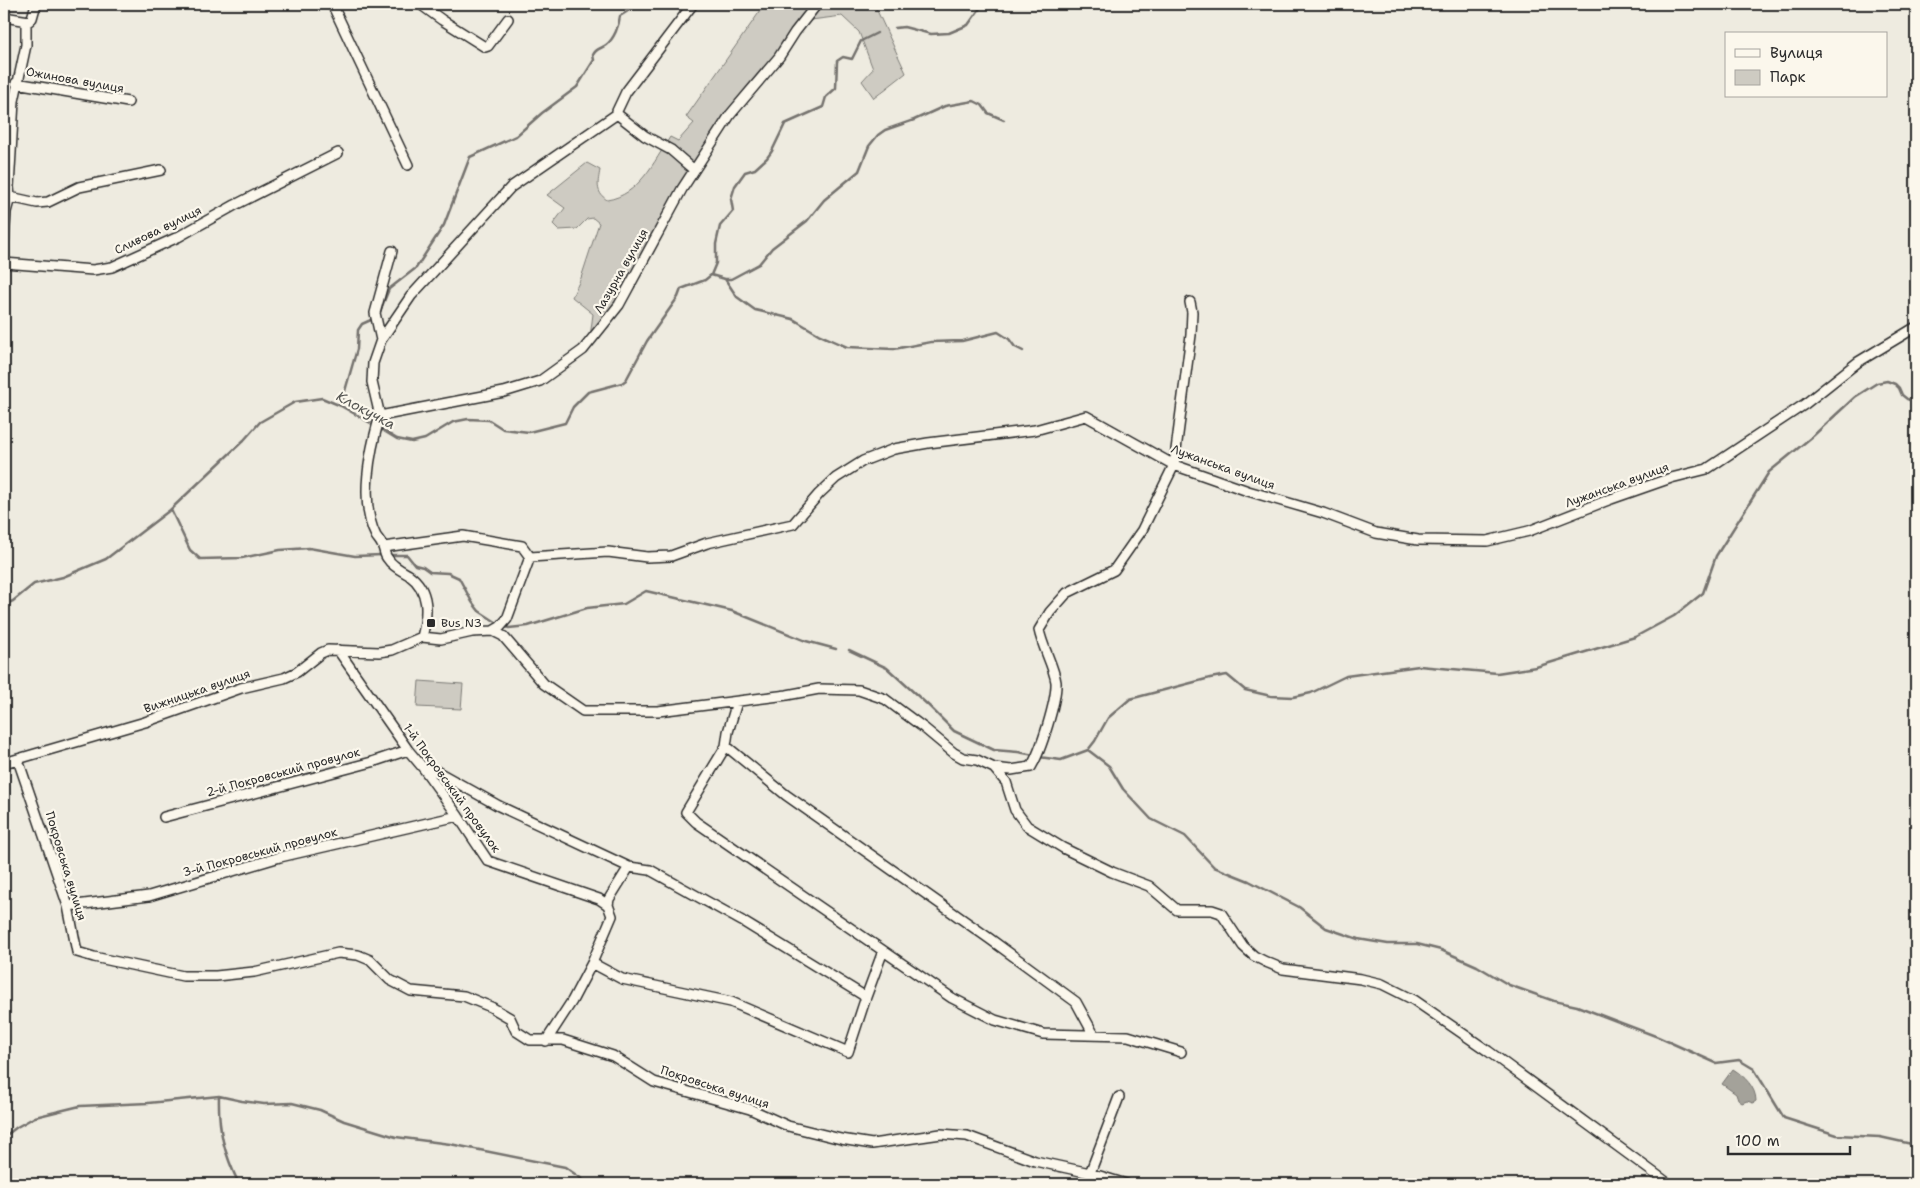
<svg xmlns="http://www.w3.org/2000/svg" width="1920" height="1188" font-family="'Shantell Sans',sans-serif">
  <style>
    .green { fill: #cecbc2; stroke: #7c7b76 }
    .water { fill: #a4a29a; stroke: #74726e }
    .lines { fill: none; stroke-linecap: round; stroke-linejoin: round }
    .stream { stroke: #74726e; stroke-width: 2.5 }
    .minor-casing { stroke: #2b2b2b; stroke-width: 12 }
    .minor { stroke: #fbf7ec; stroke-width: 9 }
    .poi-dot { fill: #2b2b2b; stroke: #fbf7ec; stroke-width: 2 }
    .labels { text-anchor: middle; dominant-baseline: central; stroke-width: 4.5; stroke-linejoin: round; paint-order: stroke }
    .street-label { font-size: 12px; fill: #2b2b2b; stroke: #fbf7ec }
    .poi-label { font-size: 12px; fill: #2b2b2b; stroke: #fbf7ec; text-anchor: start }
    .water-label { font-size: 14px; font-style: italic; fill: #555552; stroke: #fbf7ec }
  </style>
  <rect width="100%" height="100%" fill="#eeebe0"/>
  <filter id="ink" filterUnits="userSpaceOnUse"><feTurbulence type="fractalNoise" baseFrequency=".02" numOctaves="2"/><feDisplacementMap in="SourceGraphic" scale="10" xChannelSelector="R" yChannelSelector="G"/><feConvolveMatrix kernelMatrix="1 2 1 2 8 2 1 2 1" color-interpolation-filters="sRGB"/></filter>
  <g filter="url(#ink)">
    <path class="green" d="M765,4H874L906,73L874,98L862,81L873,69L859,32L842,16L811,20L717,136L682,189L626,298L596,342L590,337L593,314L572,297L581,278L599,223L593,218L587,219L577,229L559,230L553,224L565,208L547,195L587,163L600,170C598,182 595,192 607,200C639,195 654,162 670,137L678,141L694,123L686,117Z
      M419,681L463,684L461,709L417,707Z"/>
    <path class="water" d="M1733,1069C1744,1076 1756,1087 1756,1101L1753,1103L1747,1101L1742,1103L1738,1100L1736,1094L1722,1084Z"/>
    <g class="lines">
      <path class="stream" d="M895,28L904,27L931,34L949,33L968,25L983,4
        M711,275L725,279L737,297L755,310L793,319L820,335L847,347L894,349L931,342L962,341L998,332L1009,339L1015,347L1023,351
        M725,279H731L759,264L772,248L807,221L824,200L859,171L869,146L878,135L885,130L914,120L945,106L974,101L982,105L988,113L1004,120
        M378,316L389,289L416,268L444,225L470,157L516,136L542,113L577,87L594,60L593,55C596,48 601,49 606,45C614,39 619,26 620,16L628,11L633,4
        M341,405L357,349L358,330L362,324L373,319
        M379,428L397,439L412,442L425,439L453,422L468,419L489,420L503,429L529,432L565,423L573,407L588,392L622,383L626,380L647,341L678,297L681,289L705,280L711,275L716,263V244L720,226L733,211L731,199L735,186L745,172L755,169L767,158L772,151L785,124L823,107L826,97L836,88L837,61L843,57L852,59L861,41L877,33
        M171,510L190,550L200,559L242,558L280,550L309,548L355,556L382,555
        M388,555H407L415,565L423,567L430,572L448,573L459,578L472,602L479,611L499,624
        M4,605L13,601L34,584L63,577L106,559L170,510L244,440L260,422L295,402L322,398L341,406L374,425
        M504,626L509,628L528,626L587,608L624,604L646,591L732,611L806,641L836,649
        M849,650L887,668L929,706L954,731L994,750L1018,752L1034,755
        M1088,750L1109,766L1123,789L1151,819L1185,836L1214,867L1249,881L1299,907L1326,928L1358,939L1388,944H1417L1441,950L1477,966L1509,985L1554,1001L1577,1006L1658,1037L1716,1063L1739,1060L1754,1069L1784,1118L1837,1135L1880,1137L1916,1145
        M1039,757L1061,760L1088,750L1095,741L1108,718L1130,699L1210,678L1227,675L1245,690L1271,696L1293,697L1311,693L1346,676L1419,666L1497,673L1536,667L1635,637L1674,616L1703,593L1716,556L1769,472L1813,436L1855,397L1877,383L1887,381L1895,384L1899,388L1902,395L1907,399L1916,402
        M219,1096C218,1130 224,1153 239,1184
        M4,1137L17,1127L35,1117L80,1106L148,1103L219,1096L242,1101L264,1104L292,1103L320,1110L344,1121L396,1137L450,1144L565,1167L589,1184"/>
      <g class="minor-casing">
        <path id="minor" d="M332,4L408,165
          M420,4L442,20L485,47L488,46L508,19
          M693,4L626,92L617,111V114L645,136L671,150L694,170
          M4,17L29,21L32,18L36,4
          M16,83L128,102
          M10,197L37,203L48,202L79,187L161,170
          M4,242L6,212L10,197L9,187L14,101L26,45V21
          M4,263L93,270L112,267L178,237L235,205L338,153
          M381,340L375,313L392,251
          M380,416L372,382L373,363L381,340L411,296L511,187L617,114
          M384,547L463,536L522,546L530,557
          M493,631L500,627L507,619L530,557L608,552L647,557L671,556L707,543L793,524L819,494L836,478L863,461L894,449L928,443L1035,430L1086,416L1174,465L1248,491L1323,513L1376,533L1418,540L1487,541L1529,531L1611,499L1671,478L1707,469L1805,404L1858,362L1916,327
          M422,637C428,614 430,590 409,575C402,571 392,566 388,559C384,555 385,550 382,545C381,542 378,539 376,536C359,503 370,450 380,416L504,392L540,381L583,350L619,305L682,189L730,115L779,57L795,32L817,4
          M338,650L408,750L424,769L458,816L488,861L599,899L608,905
          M737,702L728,732L726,746L786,795L990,939L1076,1002L1094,1035
          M726,746L686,812L696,822L952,998L995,1020L1043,1034L1128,1036L1181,1052
          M18,760L68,906L77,952L94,957L183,976H216L254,972L338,953L358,955L370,960L390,980L411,991L464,996L491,1007L510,1018L516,1031L530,1040H563L613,1056L654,1082L750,1109L788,1126L841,1139L872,1144L941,1134L967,1136L1035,1161L1090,1173L1126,1184
          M4,763L145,722L241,688L284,678L297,672L321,653L328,650L379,652L392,650L422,637L441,639L472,632L493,631L503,636L544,684L583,711H658L787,695L819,689L859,690L885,699L924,728L954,753L963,758L977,760L994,768L1011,770L1031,767C1041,751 1057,700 1056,682C1054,667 1042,646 1039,630L1050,612L1067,593L1114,570L1142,530L1174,465L1191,335L1192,312L1190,302
          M994,768L1006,782L1015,810L1027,826L1063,848L1112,872L1149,886L1177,910H1212L1221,913L1243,946L1254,956L1266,962L1283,969L1361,979L1382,984L1414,1000L1488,1051L1669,1184
          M424,769L429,767L499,806L629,867L650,870L742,921L866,997L883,951
          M164,817L372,762L408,750
          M68,906L149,896L280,857L458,816
          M592,963L622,979L731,1002L848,1052L866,997
          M546,1041L572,1001L592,963L612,916L608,905L609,899L629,867
          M1090,1173L1119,1097"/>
      </g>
      <use href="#minor" class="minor"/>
    </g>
  </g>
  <rect class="poi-dot" x="426" y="618" width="10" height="10" rx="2.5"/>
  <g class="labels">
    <g class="street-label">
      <text transform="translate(75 80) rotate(10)">Ожинова вулиця</text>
      <text transform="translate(158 230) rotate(-26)">Сливова вулиця</text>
      <text transform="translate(621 271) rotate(-60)">Лазурна вулиця</text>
      <text transform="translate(1223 467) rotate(20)">Лужанська вулиця</text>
      <text transform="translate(1617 485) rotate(-20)">Лужанська вулиця</text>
      <text transform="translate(197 691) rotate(-19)">Вижницька вулиця</text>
      <text transform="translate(283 772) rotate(-15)">2-й Покровський провулок</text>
      <text transform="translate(452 788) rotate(54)">1-й Покровський провулок</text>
      <text transform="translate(260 852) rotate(-15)">3-й Покровський провулок</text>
      <text transform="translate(66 866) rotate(73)">Покровська вулиця</text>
      <text transform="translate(715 1087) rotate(18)">Покровська вулиця</text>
    </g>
    <g class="poi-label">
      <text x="441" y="623">Bus N3</text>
    </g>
    <g class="water-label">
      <text transform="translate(366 410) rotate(28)">Клокучка</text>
    </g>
  </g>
  <rect width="1920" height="1188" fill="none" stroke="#fbf7ec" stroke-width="20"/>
  <rect x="10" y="10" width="1900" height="1168" fill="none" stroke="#2b2b2b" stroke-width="2" filter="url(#ink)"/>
  <rect x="1725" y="32" width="162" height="65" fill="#fbf7ec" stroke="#a8a59f"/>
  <rect x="1735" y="49" width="25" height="8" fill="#fbf7ec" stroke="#a8a59f"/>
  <text x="1770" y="58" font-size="15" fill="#2b2b2b">Вулиця</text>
  <rect x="1735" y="70" width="25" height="15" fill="#cecbc2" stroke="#a8a59f"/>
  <text x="1770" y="82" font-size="15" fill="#2b2b2b">Парк</text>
  <path d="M1728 1146v8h122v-8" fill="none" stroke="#2b2b2b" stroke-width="2.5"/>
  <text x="1735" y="1146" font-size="15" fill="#2b2b2b" stroke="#fbf7ec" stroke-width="4" paint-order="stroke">100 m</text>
</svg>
